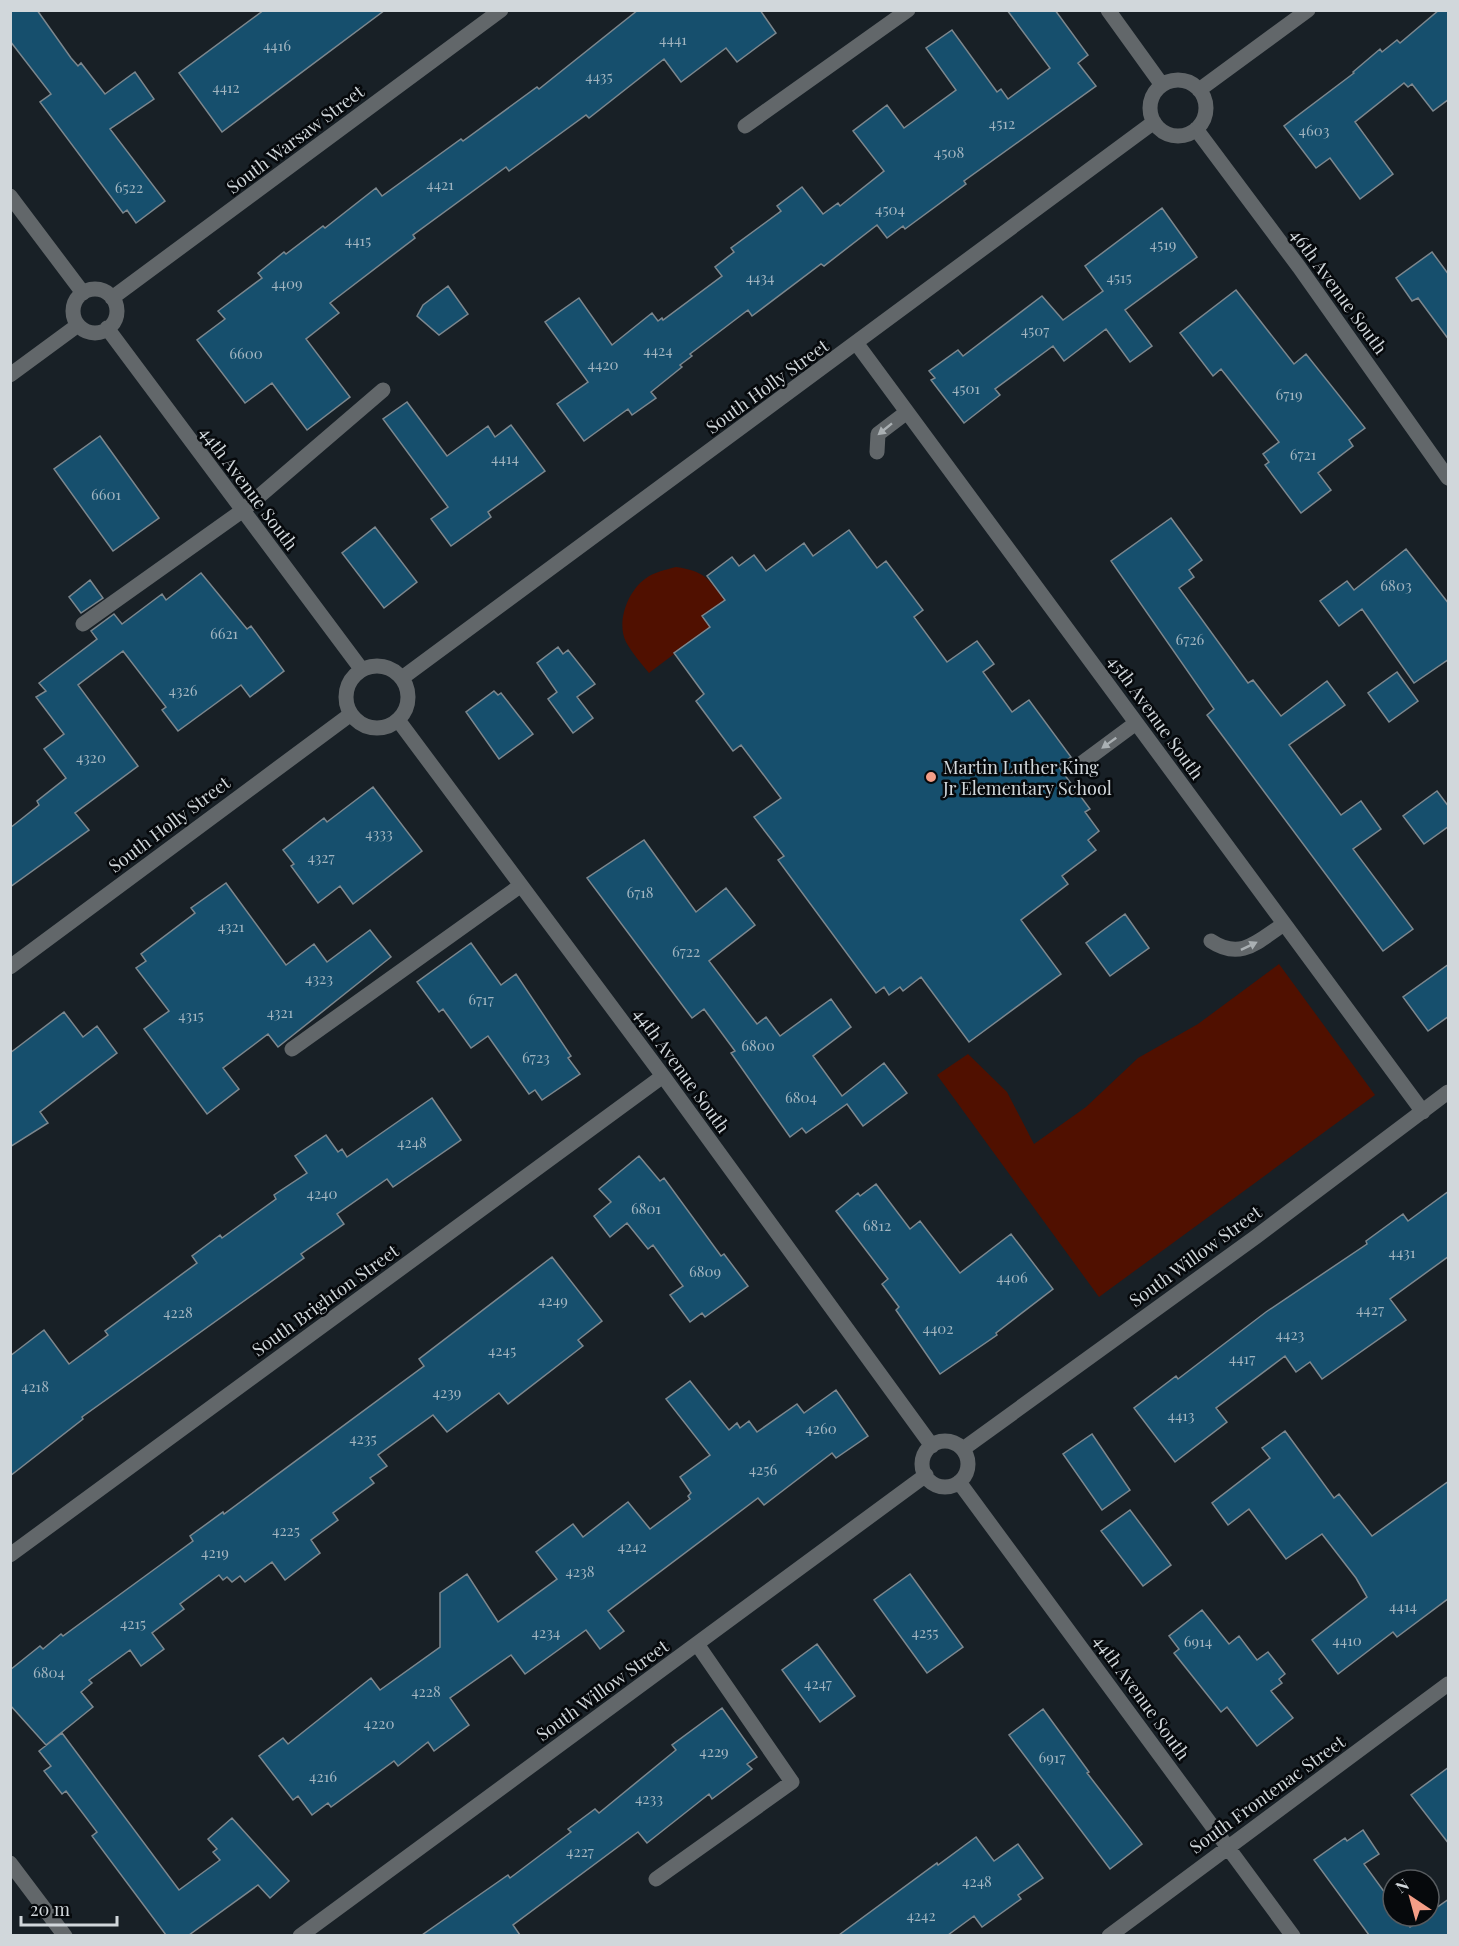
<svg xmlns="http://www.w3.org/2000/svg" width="1459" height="1946" font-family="'Playfair Display',serif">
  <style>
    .green { fill: #501000 }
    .building { fill: #164f6d; stroke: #7c878e; stroke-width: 1.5 }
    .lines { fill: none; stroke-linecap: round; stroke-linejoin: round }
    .minor { stroke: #62676a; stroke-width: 15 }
    .oneway { fill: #aab0b3 }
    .poi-dot { fill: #f49e87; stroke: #06090c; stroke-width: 2 }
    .labels { text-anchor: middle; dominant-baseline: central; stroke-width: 5; stroke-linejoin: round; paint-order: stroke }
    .number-label { font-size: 15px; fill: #a2b5c0 }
    .street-label { font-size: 18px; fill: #d1d7db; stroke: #06090c }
    .poi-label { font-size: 18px; fill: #d1d7db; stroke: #06090c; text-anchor: start }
  </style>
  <rect width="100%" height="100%" fill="#182026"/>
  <path class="green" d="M676,567C704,571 708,578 725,600L702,616L710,627L649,673C641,663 632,653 626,642C616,622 628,591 645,579C654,572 665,570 676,567Z
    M1279,964L1375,1095L1099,1297L937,1075L968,1054L1007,1092L1034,1144L1086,1107L1138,1058L1198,1024Z"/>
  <path class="building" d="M10,10H37L71,58L78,66L81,63L105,94L135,72L154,99L110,129L165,201L136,223L127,210L123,213L40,102L51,94L10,41Z
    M264,10H385L222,132L179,73Z
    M638,10H760L776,33L737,62L726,48L681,82L664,59L589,118L586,115L509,171L506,167L413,235L415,238L330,303L339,313L306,339L350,397L307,430L272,383L245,403L197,340L225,319L218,311L262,278L258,273L284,252L286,254L323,226L325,228L376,188L382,196L461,139L463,141L537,87L539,89Z
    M1007,10H1055L1088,55L1078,63L1096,86L964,181L966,184L905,229L903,226L887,238L877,225L824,266L821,264L752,316L748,310L690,354L692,356L680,365L682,367L651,392L656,398L632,415L628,409L584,441L557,404L588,382L545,322L579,298L612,345L652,313L658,321L662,318L663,320L722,276L715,267L734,252L731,248L781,211L777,206L802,187L823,214L838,203L840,206L884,171L853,131L887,105L904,128L956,90L926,48L952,30L997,92L1001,89L1008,99L1050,68Z
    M1439,10H1449V99L1433,111L1412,84L1408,87L1404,83L1355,122L1393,174L1360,199L1330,158L1316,168L1284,126L1354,73L1353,72L1380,49L1382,52L1397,40L1400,43Z
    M1162,208L1197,257L1125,310L1152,346L1130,362L1106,329L1064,361L1053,346L995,389L1000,395L964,423L931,380L935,378L929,371L958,350L963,356L1042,296L1063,320L1103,291L1085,266Z
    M1432,252L1449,275V340L1418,298L1412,301L1396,278Z
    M448,286L468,314L439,335L417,316L423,305Z
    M1236,290L1294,364L1306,354L1365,428L1349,440L1353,446L1318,473L1331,490L1301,513L1265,465L1269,462L1263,454L1279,442L1221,369L1213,376L1180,333Z
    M407,402L447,456L488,426L495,437L511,425L545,471L488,512L491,517L451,546L431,519L448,507L383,419Z
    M100,436L159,518L113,551L54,469Z
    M1171,518L1202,560L1189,570L1194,577L1179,588L1248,683L1253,680L1281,716L1327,681L1345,705L1289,745L1341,815L1361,801L1381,829L1353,849L1413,929L1383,951L1207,715L1214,709L1111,561Z
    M375,527L417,582L384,608L342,553Z
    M849,530L877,568L886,561L923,610L914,617L947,662L977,641L994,664L983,672L1012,712L1029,700L1071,757L1058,766L1090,809L1085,812L1099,831L1088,840L1096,850L1062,876L1068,884L1021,920L1061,974L969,1042L921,977L903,991L900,987L889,995L884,987L876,993L778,860L784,856L754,817L781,798L741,745L733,751L696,701L704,694L674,653L710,627L702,616L725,600L707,576L732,557L739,566L754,555L766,571L804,543L813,556Z
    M1406,549L1449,604V659L1414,683L1362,609L1339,626L1320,601L1347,581L1354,590Z
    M201,573L247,629L251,626L284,671L250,697L241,685L178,731L162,710L166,707L123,651L78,685L138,766L75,813L89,830L10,887V828L39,805L37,801L66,778L44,749L64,734L36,697L46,691L39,683L97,639L91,631L114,614L122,624L162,594L166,600Z
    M90,580L103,598L81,613L69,597Z
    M558,647L563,654L568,650L595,684L577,697L593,718L573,733L548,699L557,692L537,663Z
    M1397,672L1418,701L1389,722L1368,693Z
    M494,691L498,695L501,693L533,734L499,759L466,712Z
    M373,787L422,851L353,904L340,886L318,903L291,866L294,864L283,850L324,818L327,822Z
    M1437,791L1449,807V826L1424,844L1403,816Z
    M644,840L696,912L726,888L755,925L709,961L757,1024L766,1017L780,1036L831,999L851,1027L813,1056L842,1096L884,1063L907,1093L863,1126L847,1104L806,1133L802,1128L790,1137L731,1053L735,1051L704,1009L692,1018L587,878Z
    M226,883L286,965L314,944L327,962L370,930L391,957L278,1047L268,1034L223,1068L239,1089L207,1114L144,1029L169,1011L136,968L146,961L141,954L195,913L191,908Z
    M1125,914L1149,948L1110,976L1086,943Z
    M471,943L501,985L516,974L571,1056L568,1058L580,1074L542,1100L535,1090L529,1094L488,1036L471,1048L443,1009L439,1012L417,982Z
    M1449,964V1016L1428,1031L1403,997Z
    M64,1012L83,1037L97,1026L117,1053L40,1112L48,1123L10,1147V1053Z
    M432,1098L461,1140L393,1187L387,1179L337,1214L344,1224L301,1254L304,1258L82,1417L83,1419L10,1476V1356L44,1330L69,1364L108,1335L105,1331L197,1263L192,1256L220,1235L222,1238L276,1199L274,1195L307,1173L295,1156L326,1135L338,1152L342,1149L347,1157Z
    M639,1156L660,1181L664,1178L721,1256L724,1254L748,1286L705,1317L702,1313L690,1322L670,1295L683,1286L653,1245L648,1249L627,1223L610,1237L594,1216L611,1202L599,1189Z
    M876,1184L910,1229L920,1221L960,1273L1011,1234L1053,1289L996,1333L997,1335L940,1374L896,1310L899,1307L882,1284L888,1279L836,1211L858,1193L860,1196Z
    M1449,1191V1256L1390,1299L1406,1320L1322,1379L1310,1362L1296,1372L1285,1356L1216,1408L1227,1422L1175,1462L1134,1408L1176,1376L1178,1379L1266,1312L1367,1244L1366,1241L1403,1214L1408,1221Z
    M552,1257L602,1321L578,1340L583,1346L508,1404L499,1393L447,1432L433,1415L378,1455L387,1466L370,1478L374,1483L333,1513L338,1520L311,1540L320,1553L285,1580L272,1562L245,1582L240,1576L232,1582L227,1577L223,1580L219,1575L180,1604L184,1609L152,1633L164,1649L141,1666L130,1650L89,1680L92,1683L81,1692L93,1707L46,1745L10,1705V1670L40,1646L43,1649L61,1634L63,1636L163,1563L193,1541L190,1536L223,1512L224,1514L424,1366L419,1359Z
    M690,1381L729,1430L737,1423L740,1428L749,1421L757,1432L797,1404L804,1413L836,1390L868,1436L836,1458L832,1453L764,1505L758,1498L608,1611L624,1631L600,1649L586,1630L525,1674L511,1655L450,1698L469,1725L434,1751L428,1742L398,1766L394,1761L331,1807L328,1803L312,1815L298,1796L293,1800L259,1756L283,1738L288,1744L371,1678L380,1690L440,1647V1593L467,1574L498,1622L557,1579L536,1552L573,1524L583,1537L628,1502L650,1529L690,1499L688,1496L691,1493L680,1477L710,1455L666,1399Z
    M1285,1431L1334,1498L1339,1494L1372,1536L1449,1481V1598L1397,1637L1393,1632L1338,1674L1312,1640L1367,1597L1356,1578L1322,1534L1286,1559L1249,1509L1228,1525L1212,1503L1270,1458L1262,1448Z
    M1092,1434L1130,1490L1102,1510L1063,1454Z
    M1130,1510L1171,1565L1143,1586L1101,1531Z
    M910,1574L963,1647L927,1673L874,1600Z
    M1202,1610L1229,1644L1239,1636L1257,1660L1268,1652L1285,1674L1279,1679L1282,1683L1271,1691L1293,1718L1257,1746L1227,1707L1221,1712L1174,1653L1179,1649L1169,1636Z
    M817,1644L855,1696L820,1722L782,1670Z
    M722,1708L757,1757L747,1764L752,1769L712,1799L709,1794L647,1843L638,1832L513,1925L520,1935H422L508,1875L510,1878L571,1832L568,1829L595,1809L599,1813L676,1750L672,1745Z
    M1043,1709L1089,1772L1087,1773L1142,1844L1110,1869L1009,1735Z
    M62,1733L179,1890L220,1860L213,1852L217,1849L208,1839L232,1818L289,1881L270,1898L258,1885L189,1935H166L92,1836L97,1832L66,1791L62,1794L44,1771L51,1766L39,1751Z
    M1449,1767V1844L1411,1795Z
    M1363,1830L1379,1854L1364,1864L1393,1904V1916H1402L1410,1927L1429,1916V1913L1449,1899V1935H1369L1314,1860L1345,1838L1347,1841Z
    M976,1837L994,1861L1018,1844L1043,1878L1018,1895L1021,1899L982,1927L974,1916L948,1935H839L937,1863L938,1865Z"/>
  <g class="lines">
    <path class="minor" d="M1108,10L1162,85
      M1150 108a28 28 0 1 1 56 0a28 28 0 1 1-56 0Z
      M1199,90L1308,10
      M745,126L908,10
      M1196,129L1299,267L1448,478
      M10,196L83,293
      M73 311a22 22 0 1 1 44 0a22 22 0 1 1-44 0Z
      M112,298L501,10
      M107,328L362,670
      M857,344L1423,1112
      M10,375L78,325
      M877,452L878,434L907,412
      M83,624L242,511L383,390
      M346 697a31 31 0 1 1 62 0a31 31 0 1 1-62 0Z
      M402,678L1154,122
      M398,720L663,1076L932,1446
      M1082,763L1136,723
      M1211,941C1241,961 1258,941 1284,924
      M10,967L351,714
      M292,1049L520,886
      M922 1464a23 23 0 1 1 46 0a23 23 0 1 1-46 0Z
      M963,1449L1257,1236L1448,1092
      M959,1482L1293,1936
      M10,1555L663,1076
      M10,1863L65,1936
      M656,1879L792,1782L697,1644
      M300,1936L926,1475
      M1109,1936L1448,1684"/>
  </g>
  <defs><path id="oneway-solid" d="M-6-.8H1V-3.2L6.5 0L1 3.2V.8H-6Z" transform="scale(1.5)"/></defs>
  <g class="oneway">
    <use href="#oneway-solid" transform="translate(885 429) rotate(141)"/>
    <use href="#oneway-solid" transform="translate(1109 743) rotate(144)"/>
    <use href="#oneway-solid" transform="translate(1249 946) rotate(-26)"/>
  </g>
  <circle class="poi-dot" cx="931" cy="777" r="6"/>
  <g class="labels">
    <g class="number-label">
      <text x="673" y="39">4441</text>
      <text x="277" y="45">4416</text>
      <text x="599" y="76">4435</text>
      <text x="226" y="87">4412</text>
      <text x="1002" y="123">4512</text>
      <text x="1314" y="130">4603</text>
      <text x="949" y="152">4508</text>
      <text x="440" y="184">4421</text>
      <text x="129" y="187">6522</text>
      <text x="890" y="209">4504</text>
      <text x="358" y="240">4415</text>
      <text x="1163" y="244">4519</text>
      <text x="760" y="277">4434</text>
      <text x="1119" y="277">4515</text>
      <text x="287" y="283">4409</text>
      <text x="1035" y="330">4507</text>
      <text x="658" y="350">4424</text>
      <text x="246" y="353">6600</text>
      <text x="603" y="364">4420</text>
      <text x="966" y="388">4501</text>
      <text x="1289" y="394">6719</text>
      <text x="1303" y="454">6721</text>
      <text x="505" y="458">4414</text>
      <text x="106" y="494">6601</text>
      <text x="1396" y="585">6803</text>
      <text x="224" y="633">6621</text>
      <text x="1190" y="639">6726</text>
      <text x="183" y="690">4326</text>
      <text x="91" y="757">4320</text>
      <text x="379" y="833">4333</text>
      <text x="321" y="857">4327</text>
      <text x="640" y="892">6718</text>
      <text x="231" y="926">4321</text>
      <text x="686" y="951">6722</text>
      <text x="319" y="978">4323</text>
      <text x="481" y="999">6717</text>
      <text x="280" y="1012">4321</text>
      <text x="191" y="1015">4315</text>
      <text x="758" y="1045">6800</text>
      <text x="536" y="1057">6723</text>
      <text x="801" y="1097">6804</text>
      <text x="412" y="1142">4248</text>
      <text x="322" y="1193">4240</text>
      <text x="646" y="1208">6801</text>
      <text x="877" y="1225">6812</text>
      <text x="1402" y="1252">4431</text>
      <text x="705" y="1271">6809</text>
      <text x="1012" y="1277">4406</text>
      <text x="553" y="1300">4249</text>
      <text x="1370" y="1309">4427</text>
      <text x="178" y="1312">4228</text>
      <text x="938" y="1328">4402</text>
      <text x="1290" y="1334">4423</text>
      <text x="502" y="1350">4245</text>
      <text x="1242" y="1358">4417</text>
      <text x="35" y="1386">4218</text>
      <text x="447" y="1392">4239</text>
      <text x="1181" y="1415">4413</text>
      <text x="821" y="1428">4260</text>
      <text x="363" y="1438">4235</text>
      <text x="763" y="1469">4256</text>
      <text x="286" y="1530">4225</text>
      <text x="632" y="1546">4242</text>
      <text x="215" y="1552">4219</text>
      <text x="580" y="1571">4238</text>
      <text x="1403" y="1606">4414</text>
      <text x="133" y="1623">4215</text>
      <text x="546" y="1632">4234</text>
      <text x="925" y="1632">4255</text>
      <text x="1347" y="1640">4410</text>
      <text x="1198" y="1641">6914</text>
      <text x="49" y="1672">6804</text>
      <text x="818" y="1683">4247</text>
      <text x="426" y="1691">4228</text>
      <text x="379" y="1723">4220</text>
      <text x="714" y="1751">4229</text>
      <text x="1052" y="1757">6917</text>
      <text x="323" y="1776">4216</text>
      <text x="649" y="1798">4233</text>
      <text x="580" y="1851">4227</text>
      <text x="977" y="1881">4248</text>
      <text x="921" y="1915">4242</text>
    </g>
    <g class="street-label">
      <text transform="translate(295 139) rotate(-37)">South Warsaw Street</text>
      <text transform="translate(1339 291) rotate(54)">46th Avenue South</text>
      <text transform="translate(767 386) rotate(-36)">South Holly Street</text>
      <text transform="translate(249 488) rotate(53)">44th Avenue South</text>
      <text transform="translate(1156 717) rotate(54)">45th Avenue South</text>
      <text transform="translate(169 824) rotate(-37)">South Holly Street</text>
      <text transform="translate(682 1070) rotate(54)">44th Avenue South</text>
      <text transform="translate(1195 1256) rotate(-36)">South Willow Street</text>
      <text transform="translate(325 1300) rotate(-36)">South Brighton Street</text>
      <text transform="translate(602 1690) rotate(-36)">South Willow Street</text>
      <text transform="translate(1142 1697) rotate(54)">44th Avenue South</text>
      <text transform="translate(1267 1794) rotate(-36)">South Frontenac Street</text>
    </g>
    <g class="poi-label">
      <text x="943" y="767">Martin Luther King<tspan x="943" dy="21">Jr Elementary School</tspan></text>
    </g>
  </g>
  <rect width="1459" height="1946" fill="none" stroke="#d1d7db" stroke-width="24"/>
  <g transform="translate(1411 1898) rotate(324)"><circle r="28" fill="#06090c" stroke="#575b5f" stroke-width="1.5"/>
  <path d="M0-4.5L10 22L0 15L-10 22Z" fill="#f49e87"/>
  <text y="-9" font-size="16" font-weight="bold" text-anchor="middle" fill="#d1d7db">N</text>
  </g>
  <path d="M21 1916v9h96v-9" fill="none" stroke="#d1d7db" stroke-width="3"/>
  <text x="30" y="1916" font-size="18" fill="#d1d7db" stroke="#06090c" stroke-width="4.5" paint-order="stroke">20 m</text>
</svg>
